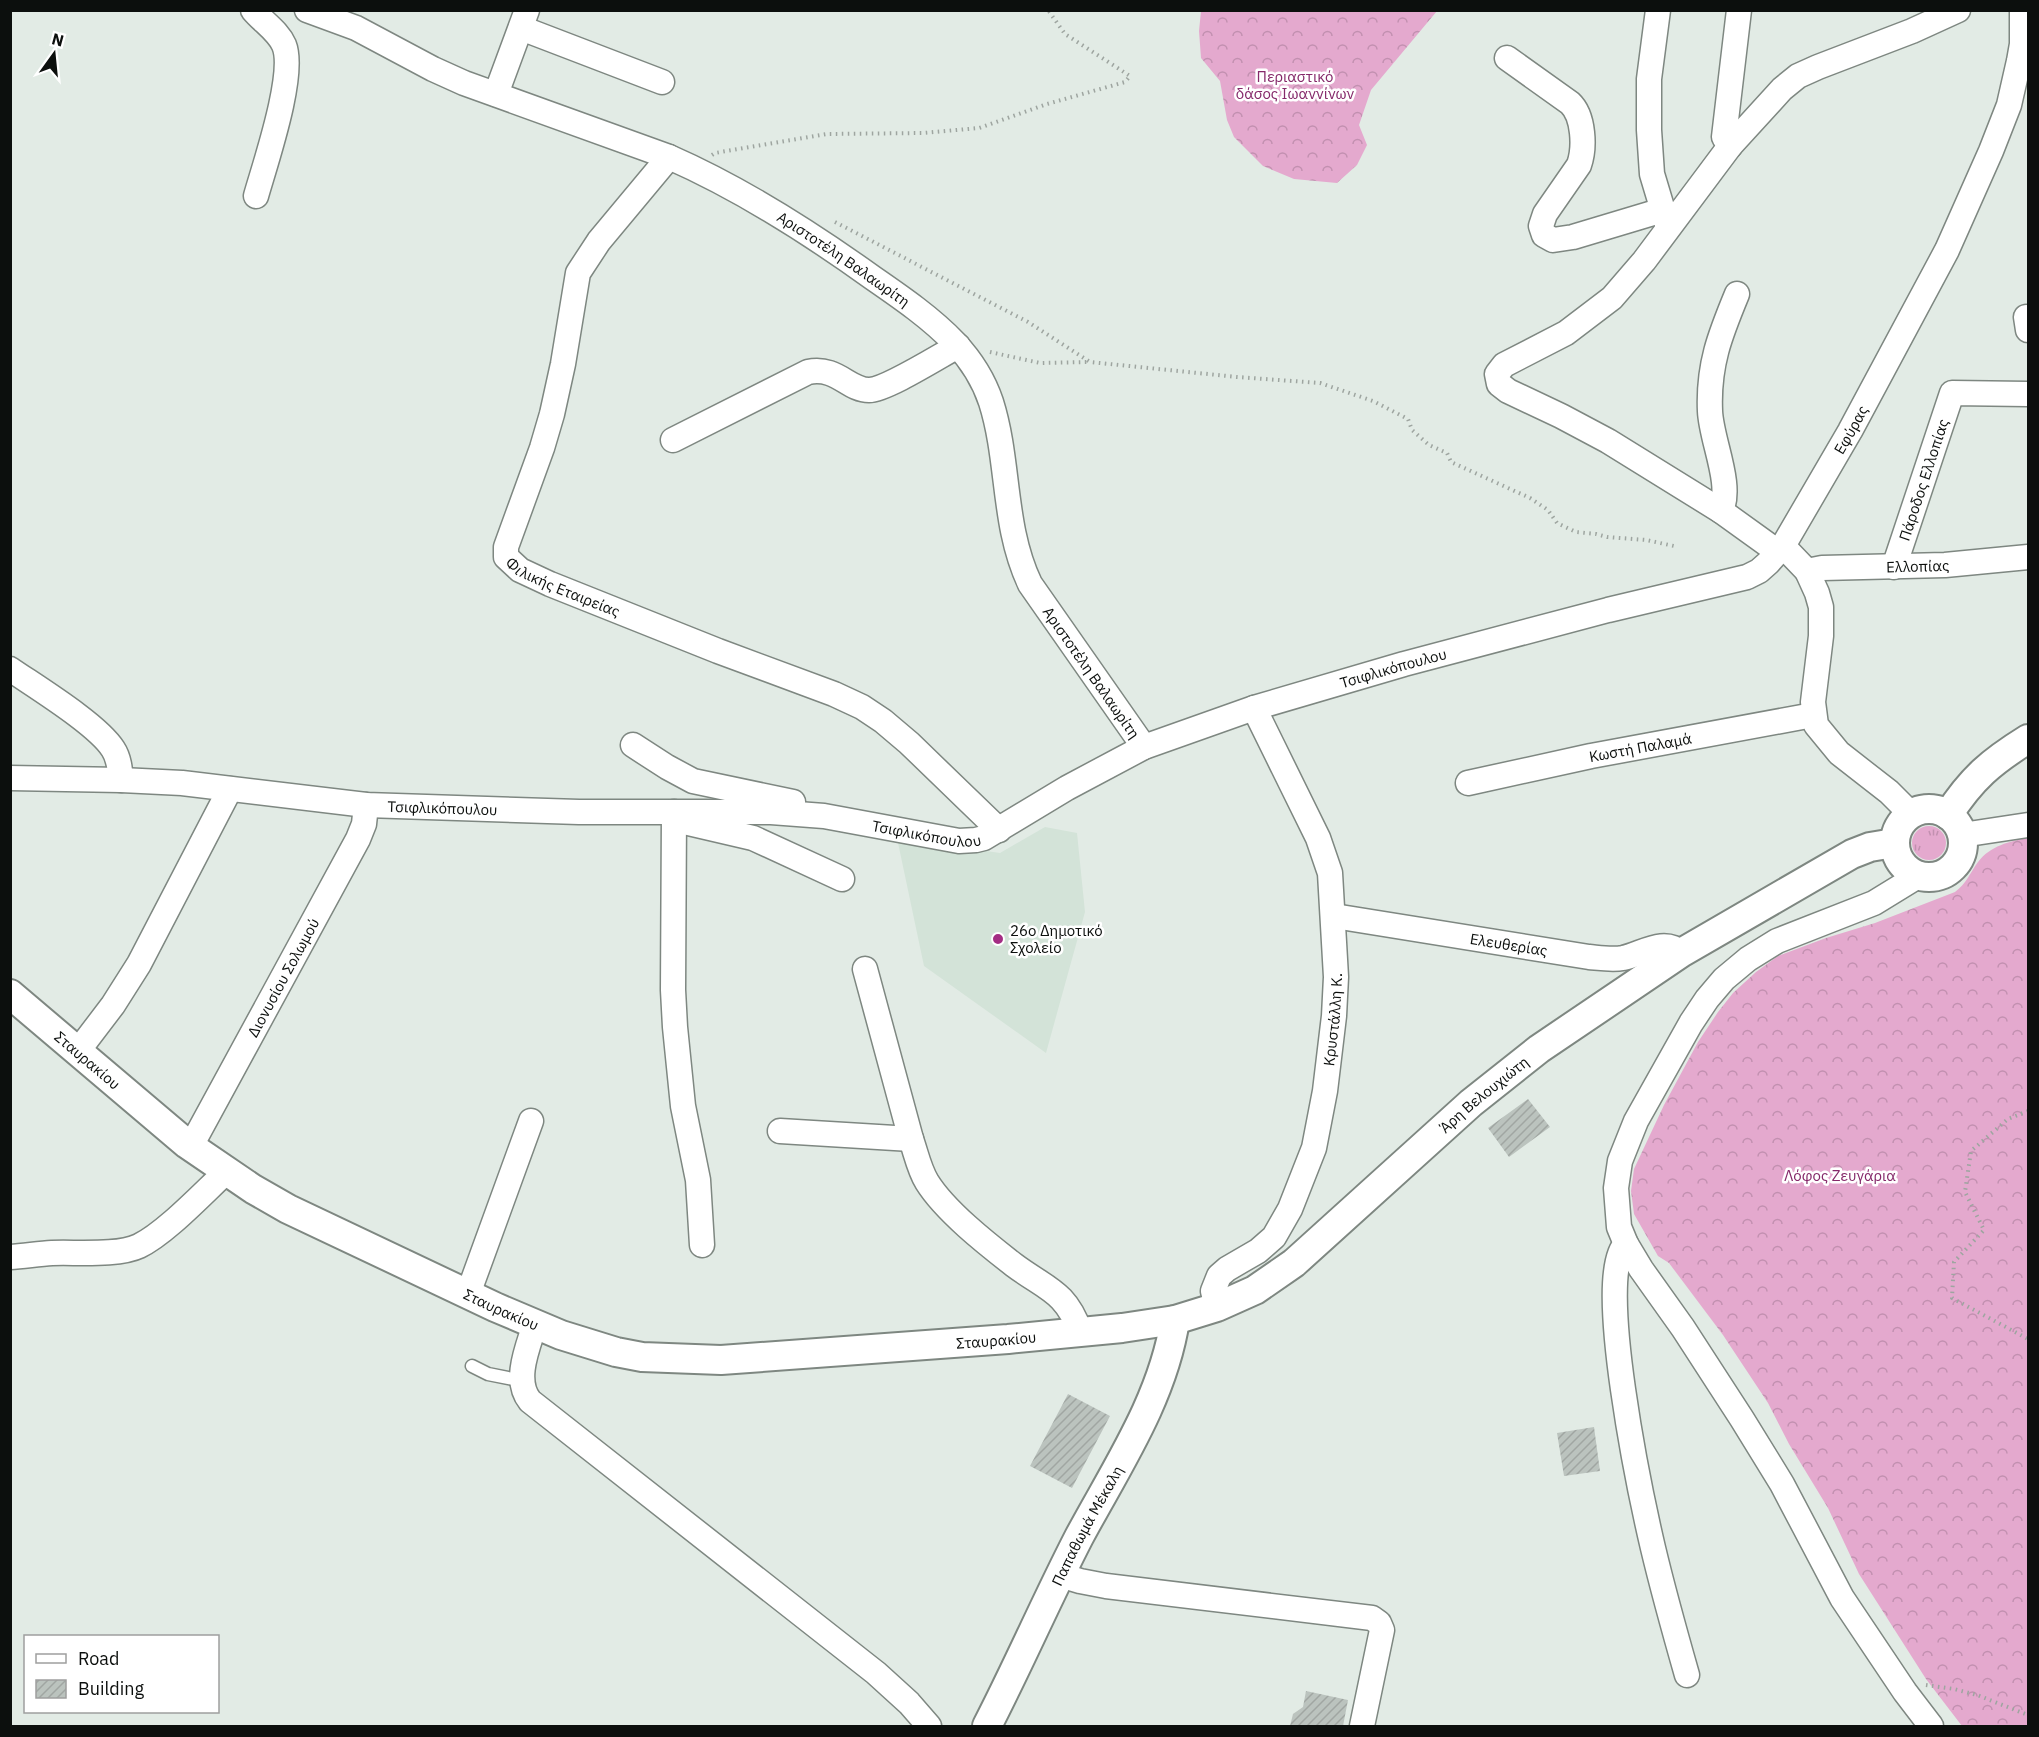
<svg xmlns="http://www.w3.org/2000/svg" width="2039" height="1737" font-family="'IBM Plex Sans',sans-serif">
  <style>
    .built { fill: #d3e3d8 }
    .grass { fill: url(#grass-tufts) }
    .forest { fill: url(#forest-crowns) }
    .building { fill: url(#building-hatch) }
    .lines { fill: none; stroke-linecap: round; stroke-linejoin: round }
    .service-casing { stroke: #7e8781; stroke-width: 15 }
    .minor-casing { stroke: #7e8781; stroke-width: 27 }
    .tertiary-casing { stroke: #7e8781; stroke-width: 32 }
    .path { stroke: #9ea5a0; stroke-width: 4; stroke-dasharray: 1.5 4.5; stroke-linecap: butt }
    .service { stroke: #fff; stroke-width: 12 }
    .minor { stroke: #fff; stroke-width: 24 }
    .tertiary { stroke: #fff; stroke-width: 28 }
    .poi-dot { fill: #a42d84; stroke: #fff; stroke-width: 2 }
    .labels { text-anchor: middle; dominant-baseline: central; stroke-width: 5; stroke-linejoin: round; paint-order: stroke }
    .park-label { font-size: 15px; fill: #85296a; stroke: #fff }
    .street-label { font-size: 15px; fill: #0c0f0d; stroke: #fff }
    .poi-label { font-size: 15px; fill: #0c0f0d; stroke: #fff; text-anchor: start }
  </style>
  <defs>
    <pattern id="grass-tufts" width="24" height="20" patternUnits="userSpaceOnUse" patternTransform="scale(1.5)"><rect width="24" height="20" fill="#e4a9ce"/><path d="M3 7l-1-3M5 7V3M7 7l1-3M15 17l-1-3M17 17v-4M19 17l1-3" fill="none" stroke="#c290b0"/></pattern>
    <pattern id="forest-crowns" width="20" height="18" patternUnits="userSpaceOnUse" patternTransform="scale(1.5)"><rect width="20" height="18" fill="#e4a9ce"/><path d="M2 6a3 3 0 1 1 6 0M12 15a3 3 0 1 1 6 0" fill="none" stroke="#c290b0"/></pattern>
    <pattern id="building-hatch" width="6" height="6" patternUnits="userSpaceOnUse" patternTransform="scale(1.5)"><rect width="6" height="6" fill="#bbc3be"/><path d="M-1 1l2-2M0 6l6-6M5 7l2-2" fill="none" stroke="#a0a6a2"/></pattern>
  </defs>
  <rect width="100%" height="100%" fill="#e2ebe5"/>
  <path class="built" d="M1045,827L1077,833L1085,912L1046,1053L924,966L897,838L1000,853Z"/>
  <path class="grass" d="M1912 843a17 17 0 1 1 34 0a17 17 0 1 1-34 0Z"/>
  <path class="forest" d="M1201,11V10L1437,11L1371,90L1359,125L1367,145L1357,165L1337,183L1294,179L1263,166L1234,137L1227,120L1220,81L1201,58L1199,31Z
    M2028,838V1726H1962L1926,1679L1859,1574L1828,1508L1789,1444L1768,1403L1723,1335L1669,1263L1658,1256L1634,1214L1631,1191L1634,1169L1664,1105L1698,1042L1718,1012L1733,993L1756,972L1778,956L1826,938L1875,923L1955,892C1966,884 1970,873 1978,862C1990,846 2010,841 2028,838Z"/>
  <path class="building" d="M1528,1099L1550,1127L1509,1157L1488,1128Z
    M1068,1394L1110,1416L1072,1488L1030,1466Z
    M1594,1427L1600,1471L1564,1476L1557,1433Z
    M1306,1691L1348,1700L1343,1726H1290L1293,1714L1303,1707Z"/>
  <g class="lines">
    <g class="service-casing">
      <path id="service" d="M472,1366L488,1374L523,1381"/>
    </g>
    <g class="minor-casing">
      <g id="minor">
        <path d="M253,10C263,22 278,31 284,45C296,74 265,164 256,196"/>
        <path id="s1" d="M307,10L356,28L433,69L464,83L669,157C742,189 809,232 873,278C902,298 931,318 955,343C970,359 984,381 991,402C1010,462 1002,525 1030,584L1144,747"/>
        <path d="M1658,10L1649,79V130L1652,174L1667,224"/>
        <path d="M521,28L662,82"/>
        <path d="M1507,58L1570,103C1584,116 1585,148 1579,165L1545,214L1541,226L1544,235L1553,240L1573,237L1663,210"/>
        <path d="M496,94L527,10"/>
        <path d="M1730,146L1724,137L1739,10"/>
        <path id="s2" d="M669,157L599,241L578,273L563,364L552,414L542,448L506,547V557L520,570L550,584L718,651L834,694L862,707L883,721L909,743L999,830"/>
        <path d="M2026,317L2028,330"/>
        <path d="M673,440L808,372C837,366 848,390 869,390C886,390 941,355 958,346"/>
        <path d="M1721,511C1733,484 1711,440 1710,411C1708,365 1720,335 1737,294"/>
        <path d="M1783,546L1807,571L1817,593L1821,607V636L1813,702L1816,725L1839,753L1889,792L1911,814"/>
        <path d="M1778,552L1721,511L1608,441L1561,416L1508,391L1499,384L1497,374L1504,365L1566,333L1612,298L1644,261L1730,146L1782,89L1798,76L1818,67L1912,31L1958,10"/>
        <path id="s3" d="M1894,567L1952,393L2028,394"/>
        <path id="s4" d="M1807,571L1822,568L1945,565L2028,557"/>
        <path d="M10,669C36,687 97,724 113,749C119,758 120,769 121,780"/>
        <path d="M633,745L667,767L693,781L793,802"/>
        <path id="s5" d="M10,778L121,780L182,783L366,805L579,812H771L824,816L959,841L976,840L984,838L1067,788L1144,747L1254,708L1404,664L1608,610L1747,577L1759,571L1768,563L1783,546L1850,431L1947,250L1991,151L2009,105L2019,61L2022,44V10"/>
        <path id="s6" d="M1468,783L1591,756L1813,715"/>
        <path d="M674,812L673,990L675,1027L683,1106L698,1180L702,1245"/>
        <path d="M680,821L753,838L842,879"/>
        <path d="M1962,835L2028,825"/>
        <path d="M1918,876L1874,903L1777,941L1748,959L1724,979L1707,999L1691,1023L1636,1121L1620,1161L1616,1188L1619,1227L1626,1244L1641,1269L1683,1328L1742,1419L1782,1484L1842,1598L1905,1692L1931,1726"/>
        <path id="s7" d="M1334,916L1589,957C1600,958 1612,960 1623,958C1642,954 1664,937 1681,953"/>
        <path d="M865,969L911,1139C916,1153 919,1169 927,1182C945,1211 987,1244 1014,1265C1046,1289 1066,1291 1080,1332"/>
        <path d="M78,1051L113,1005L139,964L230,789"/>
        <path d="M780,1131L911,1139"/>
        <path id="s8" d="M191,1146L358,839L364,824L366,805"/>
        <path d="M1626,1244C1593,1273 1642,1501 1653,1548C1663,1590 1675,1633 1687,1675"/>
        <path d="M10,1257C24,1256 38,1254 52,1253C76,1252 118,1256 139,1246C166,1233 204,1192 227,1171"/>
        <path d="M468,1294L531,1121"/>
        <path id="s9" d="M1217,1307L1213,1291L1219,1276L1227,1269L1258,1251L1274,1237L1290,1209L1314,1148L1325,1091L1334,1016L1336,977L1330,873L1318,838L1254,708"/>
        <path d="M535,1324C528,1347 513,1380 530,1401L876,1673L909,1703L929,1726"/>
        <path d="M1060,1575L1080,1581L1106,1586L1372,1618L1379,1623L1382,1630L1362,1726"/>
      </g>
    </g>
    <g class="tertiary-casing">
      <g id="tertiary">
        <circle cx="1929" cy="843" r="34"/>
        <path d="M1948,815C1972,778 1991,762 2028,739"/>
        <path id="s10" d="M10,994L187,1144L253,1189L288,1209L495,1307L561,1335L616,1352L642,1357L721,1360L1008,1339L1122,1328L1175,1320L1217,1307L1255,1290L1294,1263L1471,1103L1539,1049L1681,953L1852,854L1870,847L1894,843"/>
        <path id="s11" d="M987,1726C1019,1664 1047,1599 1079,1537C1116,1468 1163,1399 1175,1320"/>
      </g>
    </g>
    <path class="path" d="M712,155L715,153L827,134L923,133L979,128L1047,104L1125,82L1130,76L1065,34L1048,10
      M835,222L1028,322L1090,362L1237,377L1320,383L1373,401L1408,419L1412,430L1429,445L1447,453L1451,462L1530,498L1548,510L1557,523L1576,532L1596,534L1607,537L1646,540L1674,546
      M990,352L1040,363L1089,362
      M2028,1111L2008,1119L1971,1151L1965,1192L1984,1230L1954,1262L1952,1298L2028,1339
      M1926,1685L1954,1689L1977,1695L2028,1715"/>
    <use href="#service" class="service"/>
    <use href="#minor" class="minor"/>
    <use href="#tertiary" class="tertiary"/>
  </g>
  <circle class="poi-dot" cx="998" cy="939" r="6"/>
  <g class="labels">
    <g class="park-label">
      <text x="1295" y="76">Περιαστικό<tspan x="1295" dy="17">δάσος Ιωαννίνων</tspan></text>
      <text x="1840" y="1175">Λόφος Ζευγάρια</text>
    </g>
    <g class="street-label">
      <text stroke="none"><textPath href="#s1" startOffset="594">Αριστοτέλη Βαλαωρίτη</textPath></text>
      <text stroke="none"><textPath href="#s5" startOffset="1972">Εφύρας</textPath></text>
      <text stroke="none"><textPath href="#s3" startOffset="92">Πάροδος Ελλοπίας</textPath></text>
      <text stroke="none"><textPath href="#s4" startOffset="111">Ελλοπίας</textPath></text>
      <text stroke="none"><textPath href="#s2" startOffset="507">Φιλικής Εταιρείας</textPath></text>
      <text stroke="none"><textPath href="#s5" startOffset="1424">Τσιφλικόπουλου</textPath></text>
      <text stroke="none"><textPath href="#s1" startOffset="1098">Αριστοτέλη Βαλαωρίτη</textPath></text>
      <text stroke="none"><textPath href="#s6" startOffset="176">Κωστή Παλαμά</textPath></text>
      <text stroke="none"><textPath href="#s5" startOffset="434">Τσιφλικόπουλου</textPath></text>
      <text stroke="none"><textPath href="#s5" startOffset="920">Τσιφλικόπουλου</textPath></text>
      <text stroke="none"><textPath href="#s7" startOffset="177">Ελευθερίας</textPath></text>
      <text stroke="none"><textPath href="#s8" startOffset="192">Διονυσίου Σολωμού</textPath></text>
      <text stroke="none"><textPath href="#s9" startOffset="328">Κρυστάλλη Κ.</textPath></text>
      <text stroke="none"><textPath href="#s10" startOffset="102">Σταυρακίου</textPath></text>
      <text stroke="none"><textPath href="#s10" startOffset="1659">Άρη Βελουχιώτη</textPath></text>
      <text stroke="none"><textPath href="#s10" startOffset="588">Σταυρακίου</textPath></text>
      <text stroke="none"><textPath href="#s10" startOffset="1092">Σταυρακίου</textPath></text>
      <text stroke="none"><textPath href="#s11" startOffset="224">Παπαθωμά Μέκαλη</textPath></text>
    </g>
    <g class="poi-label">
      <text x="1010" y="930">26ο Δημοτικό<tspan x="1010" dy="17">Σχολείο</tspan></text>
    </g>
  </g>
  <rect width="2039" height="1737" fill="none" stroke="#0c0f0d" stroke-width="24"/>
  <rect x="24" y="1635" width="195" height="78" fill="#ffffff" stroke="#9e9f9e" stroke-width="1.5"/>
  <rect x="36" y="1654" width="30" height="9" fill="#ffffff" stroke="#9e9f9e" stroke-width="1.5"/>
  <text x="78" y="1665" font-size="18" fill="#0c0f0d">Road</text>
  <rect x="36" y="1680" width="30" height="18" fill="url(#building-hatch)" stroke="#9e9f9e" stroke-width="1.5"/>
  <text x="78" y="1695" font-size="18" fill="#0c0f0d">Building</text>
  <g transform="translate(54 54) rotate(15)" stroke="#ffffff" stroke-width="4.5" paint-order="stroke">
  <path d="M0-4.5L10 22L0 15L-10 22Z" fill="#0c0f0d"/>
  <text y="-9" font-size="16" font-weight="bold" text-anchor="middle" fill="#0c0f0d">N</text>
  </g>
</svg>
